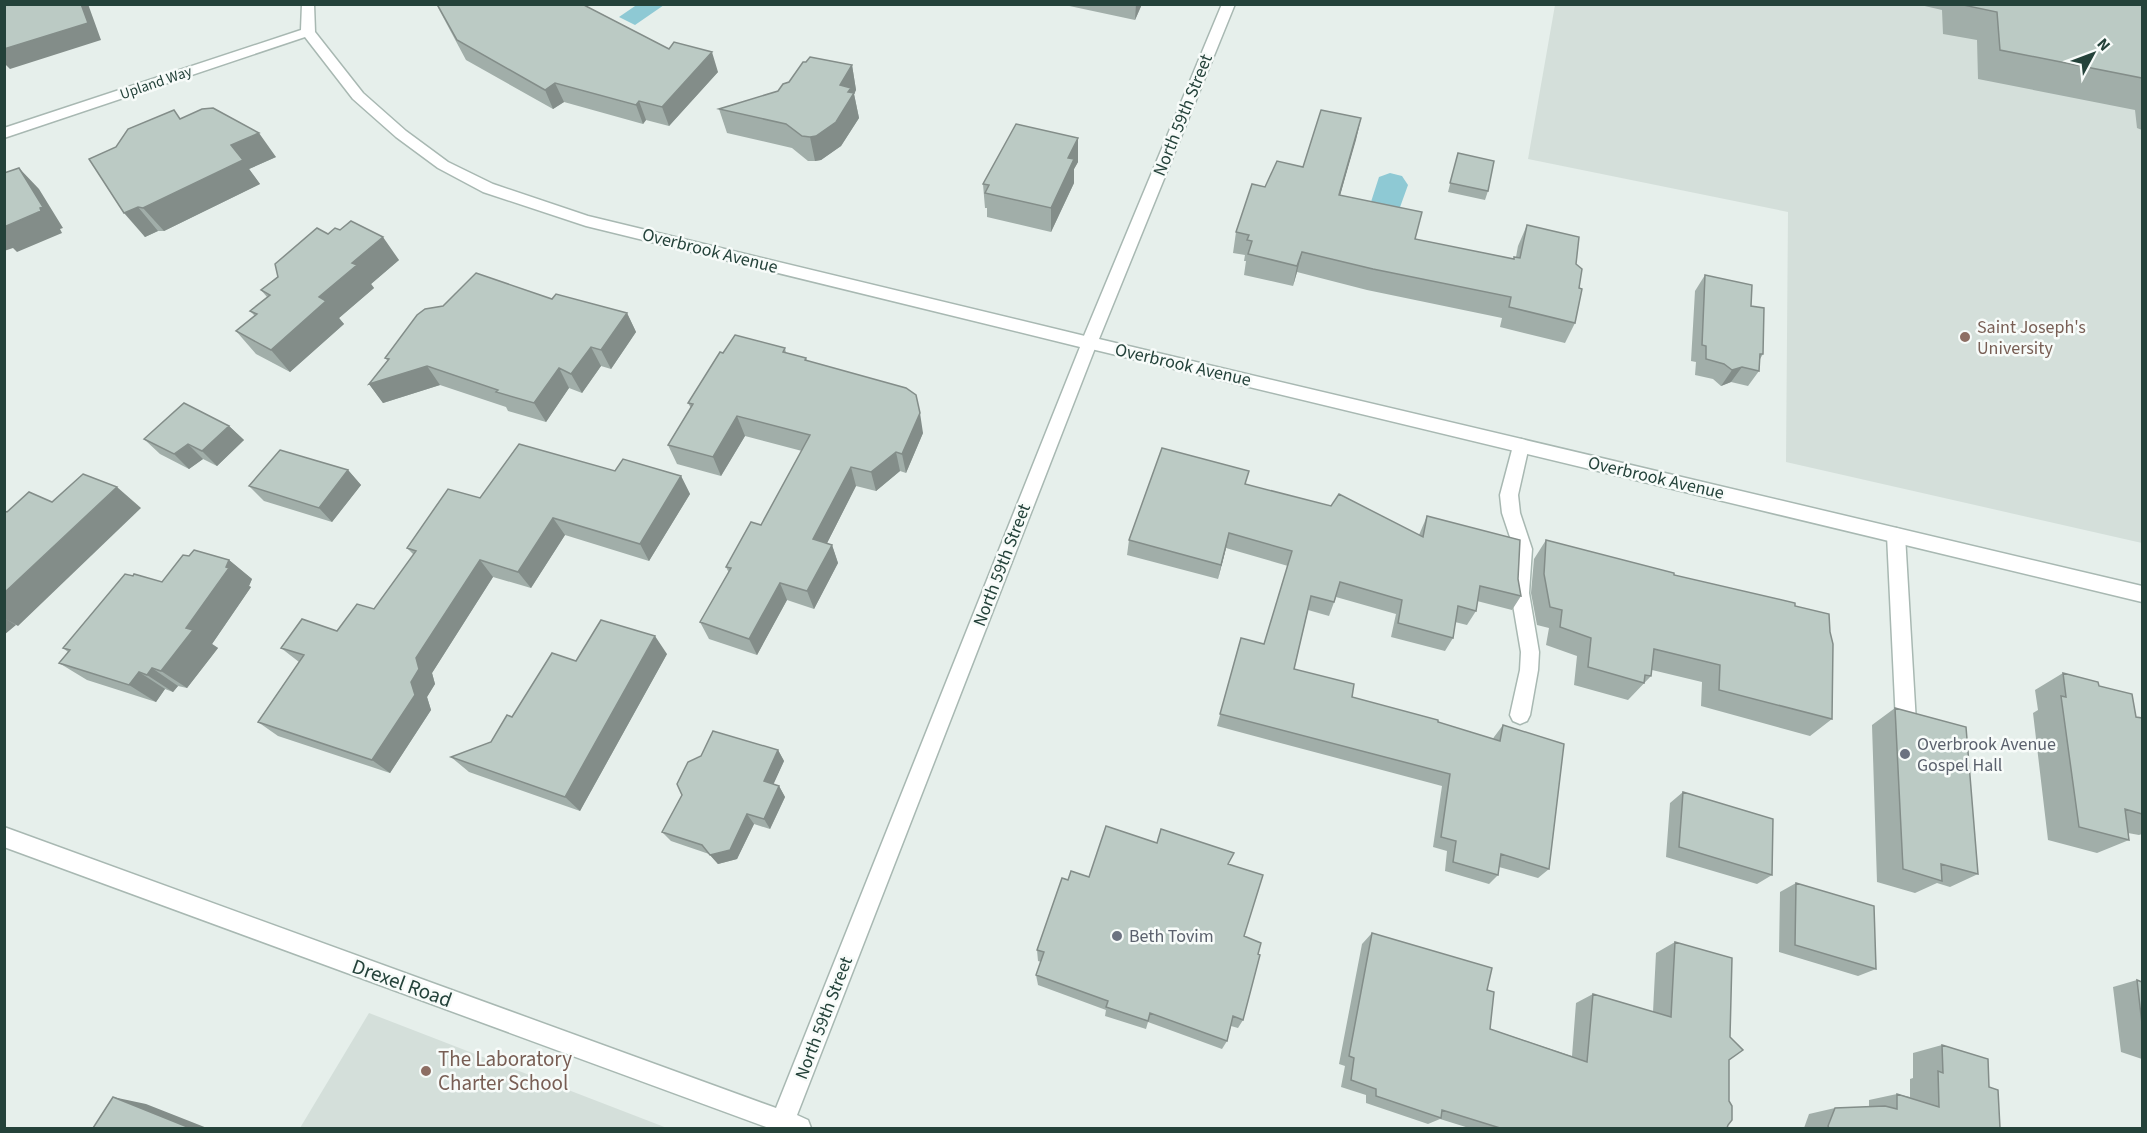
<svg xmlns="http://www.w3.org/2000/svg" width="2147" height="1133" font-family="'Source Sans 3',sans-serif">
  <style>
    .built { fill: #d4dfda }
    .water { fill: #8ec9d4 }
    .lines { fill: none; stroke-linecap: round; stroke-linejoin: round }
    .service-casing { stroke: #a8b8b2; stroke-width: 3 }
    .minor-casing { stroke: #a8b8b2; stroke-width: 3 }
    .tertiary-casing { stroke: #a8b8b2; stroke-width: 3 }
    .service { fill: #fff; fill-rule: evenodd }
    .minor { fill: #fff; fill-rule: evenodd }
    .tertiary { fill: #fff; fill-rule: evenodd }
    .wall { fill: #a1aea9 }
    .shaded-wall { fill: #838d89 }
    .building { fill: #bbcac4; stroke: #838d89; stroke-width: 1.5 }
    .education-dot { fill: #8d6e63; stroke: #f7fbf9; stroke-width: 2 }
    .worship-dot { fill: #6b7280; stroke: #f7fbf9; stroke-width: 2 }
    .labels { text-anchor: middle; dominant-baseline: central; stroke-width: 5; stroke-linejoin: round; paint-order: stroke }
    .far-street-label { font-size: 15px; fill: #24423a; stroke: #f7fbf9 }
    .street-label { font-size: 18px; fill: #24423a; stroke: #f7fbf9 }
    .education-label { font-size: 18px; fill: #785e54; stroke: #f7fbf9; text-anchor: start }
    .worship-label { font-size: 18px; fill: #5b616d; stroke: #f7fbf9; text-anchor: start }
    .near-street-label { font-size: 21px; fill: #24423a; stroke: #f7fbf9 }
    .near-education-label { font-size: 21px; fill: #785e54; stroke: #f7fbf9; text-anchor: start }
  </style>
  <rect width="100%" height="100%" fill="#e6efeb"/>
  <path class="built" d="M1555,5H2142V543L1786,462L1788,212L1528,159Z
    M369,1013L667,1128H300Z"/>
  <path class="water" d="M638,4H664V5L635,25L619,17Z
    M1390,173L1402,176L1408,185L1399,210L1370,205L1379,177Z"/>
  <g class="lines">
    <g class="service-casing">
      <path id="service" d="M1521,439L1527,441L1529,446L1518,495L1520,513L1532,549L1529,593L1539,652L1538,670L1530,715L1527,721L1520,724L1513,721L1510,715L1520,670L1521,652L1511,593L1514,549L1502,513L1500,495L1513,446L1515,441Z
        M1896,528L1902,530L1905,535L1916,723L1913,729L1906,732L1899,729L1896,723L1887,535L1890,530Z"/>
    </g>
    <g class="minor-casing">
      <path id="minor" d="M302,4H314L315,32L363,93L406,131L448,162L493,184L588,216L1089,337L1095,339L1097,343L797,1115L808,1120L811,1128H769L4,847V827L776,1108L1080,347L586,226L483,192L438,168L396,137L353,99L305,37L4,138V128L301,30Z"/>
    </g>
    <g class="tertiary-casing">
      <path id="tertiary" d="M1222,4H1235L1099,339L2142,586V602L1083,347L1081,343Z"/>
    </g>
    <use href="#service" class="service"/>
    <use href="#minor" class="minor"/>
    <use href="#tertiary" class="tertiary"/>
  </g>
  <path class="wall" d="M436,4H582L669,49L718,72L669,126L646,120L643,124L564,102L553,109L466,60Z
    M1060,4H1142L1135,20Z
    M1916,4H2142V130L2137,128L2135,110L1978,79L1977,40L1943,34L1942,10Z
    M852,65L856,90L854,94L859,118L841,146L821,160L815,161H808L792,148L727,133L719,109L778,91Z
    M1361,118L1340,196L1415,239L1513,259L1516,257L1518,246L1527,225L1576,264L1579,288L1575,323L1565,343L1500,327L1502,318L1367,290L1297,272L1293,286L1244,275L1246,261H1244L1245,255L1233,253L1236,232L1265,187L1303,167Z
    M181,119L276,157L249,169L260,184L164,231H158L145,237L89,159Z
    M1078,138V162L1074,169V183L1051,232L987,217V208H985L983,184Z
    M1458,153L1488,191L1485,200L1448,192Z
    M328,234L399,260L371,284L374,288L339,318L344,324L290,372L256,354L236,331L255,316L250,311L267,297L261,290Z
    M1705,275L1751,306L1763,354L1760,359L1759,371L1748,386L1731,382L1721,386L1713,379L1695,375L1696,362L1691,361L1695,291Z
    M552,299L627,313L636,332L611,369L601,366L582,393L569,388L546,422L508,411L506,407L440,385L383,403L369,384L388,361L385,358Z
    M785,348L786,353L806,358L807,361L923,433L906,473L900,471L876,491L856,486L827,543L832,545L838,563L814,609L787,600L757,655L709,639L700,622L729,573L726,567L761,525L802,451L745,436L721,476L677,464L668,445L691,408L688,403L723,353Z
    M229,426L244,440L217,466L203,459L189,469L160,454L144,439Z
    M348,470L361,485L332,522L264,501L249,486Z
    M615,471L681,476L690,494L649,561L565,535L531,588L493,577L432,673L435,684L427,697L431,710L390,773L278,736L258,722L299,662L281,648L337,631L374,609L414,555L407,548L480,498Z
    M1246,484L1419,535L1427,516L1518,579L1521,596L1512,610L1477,601L1476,611L1467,625L1455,622L1453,638L1445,651L1391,637L1396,614L1336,597L1329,616L1308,610L1294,669L1352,697L1493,739L1494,737L1503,725L1549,869L1538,878L1499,867L1498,875L1489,884L1445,871L1447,851L1433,847L1442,786L1217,726L1241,638L1264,644L1288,566L1226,548L1218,579L1127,555L1129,540Z
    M1546,540L1674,575L1795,606L1832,719L1810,736L1701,706L1702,682L1652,670L1651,676L1628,700L1574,685L1577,656L1546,645L1549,628L1537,625L1531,593L1534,559Z
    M189,556L229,560L252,579L249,586L251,587L212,644L218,648L187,688L178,686L173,692L165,689L156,702L87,680L59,663L68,652L63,648L133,576L162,582Z
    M667,654L580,811L469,772L451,757L491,742L512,717L576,661Z
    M2063,673L2099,686L2136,717L2142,718V834L2139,835L2128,833L2129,840L2097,853L2048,840L2033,713L2038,710L2035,690Z
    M1895,708L1978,874L1950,887L1937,883L1915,893L1877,882L1872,725Z
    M778,750L784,761L773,784L779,786L785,797L770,829L754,824L737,859L718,864L709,854L671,841L662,832Z
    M1683,792L1772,875L1757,884L1666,857L1670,803Z
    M1157,843L1230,864L1244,936L1243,1020L1238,1028L1231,1026L1227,1041L1222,1049L1148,1022L1146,1029L1105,1016L1106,1010L1038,985L1036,975L1041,962L1038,961L1037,950L1089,877Z
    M1796,883L1876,969L1858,976L1779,952L1780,892Z
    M1372,933L1487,990L1490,1029L1572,1056L1576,1003L1593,994L1653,1012L1656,953L1675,942L1729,1060L1727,1128H1469L1440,1119L1428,1124L1366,1103V1095L1341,1087L1345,1066L1339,1064L1362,944Z
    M2137,980L2142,982V1059L2121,1052L2113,987Z
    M1942,1045L1989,1087L2000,1128H1804L1809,1114L1835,1108L1869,1107V1100L1897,1094L1910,1097V1079L1913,1078V1053Z"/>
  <path class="shaded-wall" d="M81,4H88L101,40L10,69L4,63V49Z
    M1136,4H1142L1135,20Z
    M712,52L718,72L669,126L662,107Z
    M852,65L856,90L854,94L859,118L841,146L821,160L815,161L810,137Z
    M555,83L564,102L553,109L545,90Z
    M639,101L646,120L643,124L636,105Z
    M1361,118L1356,140L1334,216L1339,195Z
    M259,133L276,157L249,169L260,184L164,231L143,208L231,145Z
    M1078,138V162L1074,169V183L1051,232V208L1068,158Z
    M19,168L39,189L63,228L60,229L62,233L17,252L13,248L4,251V227Z
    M138,207L158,231L145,237L124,213Z
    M383,237L399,260L371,284L374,288L339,318L344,324L290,372L271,350L319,297L352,263Z
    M1302,252L1297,272L1293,286L1297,266Z
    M627,313L636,332L611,369L601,350Z
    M591,347L601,366L582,393L571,374Z
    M427,366L440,385L383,403L369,384Z
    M1742,367L1731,382L1721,386L1732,370Z
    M559,368L569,388L546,422L534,403Z
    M920,413L923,433L906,473L902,454Z
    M737,416L745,436L721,476L713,457Z
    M229,426L244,440L217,466L202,451Z
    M188,444L203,459L189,469L174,454Z
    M896,452L900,471L876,491L871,472Z
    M851,467L856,486L820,557L813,539Z
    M348,470L361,485L332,522L319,508Z
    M681,476L690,494L649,561L640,544Z
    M117,487L141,508L18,626L4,618V593Z
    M553,518L565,535L531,588L518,572Z
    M1229,533L1226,548L1218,579L1221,565Z
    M832,545L838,563L814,609L807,591Z
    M229,560L252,579L249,586L251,587L212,644L218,648L187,688L161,671L186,628L226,567Z
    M480,560L493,577L432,673L435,684L427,697L431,710L390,773L372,760L411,682L416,658Z
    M780,583L787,600L757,655L749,639Z
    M4,618L16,625L4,635Z
    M655,636L667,654L580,811L565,797Z
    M152,668L178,686L173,692L147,675Z
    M139,672L165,689L156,702L129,685Z
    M778,750L784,761L770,792L764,781Z
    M779,786L785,797L770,829L764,819Z
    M747,814L754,824L737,859L718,864L710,855Z
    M113,1097L146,1104L207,1128H190Z"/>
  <path class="building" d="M10,4H81L88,23L4,49V6Z
    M437,4H582L669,49L674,42L712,52L662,107L639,101L636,105L555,83L545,90L457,40Z
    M1963,4H2142V78L2000,50L1997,12L1963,5Z
    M810,57L852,65L840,85L851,88L848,92L854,93L836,122L816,136L810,137L802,136L786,124L719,109L778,91L783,84L789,82L803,62H806Z
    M213,108L259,133L231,145L243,160L143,208L138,207L124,213L89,159L116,147L128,129L174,110L180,119L202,109Z
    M1321,110L1361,118L1339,195L1422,212L1415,239L1514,259V257L1520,258L1527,225L1579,237L1576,264L1582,269L1579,288L1582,289L1575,323L1509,307L1511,297L1373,269L1302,252L1297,266L1248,254L1252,241L1247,240L1249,235L1236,232L1252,184L1265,187L1277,161L1303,167Z
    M1016,124L1078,138L1068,158L1074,159L1051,208L985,193L989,185L983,184Z
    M1458,153L1494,161L1488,191L1450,183Z
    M19,168L43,207L40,208L41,211L4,227V173Z
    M351,221L383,237L352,263L357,265L319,297L326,301L271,350L236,331L257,314L250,311L270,295L261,290L278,277L275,264L317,228L328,234L335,228L340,230Z
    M476,273L552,299L556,294L627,313L601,350L591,347L571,374L559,368L534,403L496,392L498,390L427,366L369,384L389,359L385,358L417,315L425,309L443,306Z
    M1705,275L1752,285L1751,306L1764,308L1763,354H1760L1759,371L1742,367L1732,370L1724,364L1706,359V346L1702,345Z
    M735,335L785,348L783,352L806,358L805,360L906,388L916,395L920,413L902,454L896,452L871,472L851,467L813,539L832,545L807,591L780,583L749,639L700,622L731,568L726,567L751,522L761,525L810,435L737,416L713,457L668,445L693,404L688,403L720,352L723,353Z
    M184,403L229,426L202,451L188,444L174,454L144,439Z
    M519,444L615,471L623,459L681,476L640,544L553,518L518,572L480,560L416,658L419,669L411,682L415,695L372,760L258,722L304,655L281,648L302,619L337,631L357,604L374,609L416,551L407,548L448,489L480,498Z
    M1162,448L1249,471L1245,484L1331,506L1339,494L1423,537L1427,516L1520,540L1518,579L1521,596L1480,586L1476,611L1458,606L1453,638L1398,623L1402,600L1340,582L1334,602L1311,596L1294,669L1354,684L1352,697L1438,720V722L1500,741L1503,725L1564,744L1549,869L1501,854L1498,875L1453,862L1456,841L1441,837L1450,774L1220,714L1241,638L1264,644L1292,551L1229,533L1221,565L1129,540Z
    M280,450L348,470L319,508L249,486Z
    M83,474L117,487L4,593V511L7,512L29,492L52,502Z
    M1546,540L1674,573V575L1795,603V606L1829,614L1830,632L1833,644L1832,719L1719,690L1720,665L1654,649L1651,676L1645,675L1644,683L1588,667L1591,638L1560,627L1562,610L1550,607L1544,574Z
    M194,550L229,560L226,567L229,568L186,628L193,630L161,671L152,668L147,675L139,672L129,685L59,663L70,650L63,648L125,574L133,576L134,574L162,582L183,555L189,556Z
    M601,620L655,636L565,797L451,757L491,742L507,715L512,717L552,653L576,661Z
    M2063,673L2098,682L2099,686L2132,694L2136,717L2142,718V814L2125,809L2129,840L2079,827L2061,696L2066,697Z
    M1895,708L1966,727L1978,874L1941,864L1942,881L1903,869Z
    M713,731L778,750L764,781L779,786L764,819L747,814L730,850L710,855L702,845L662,832L682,795L677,784L688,762L701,756Z
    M1683,792L1773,819L1772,875L1679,847Z
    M1106,826L1157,843L1161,829L1234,853L1228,864L1263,875L1244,936L1261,943L1258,954L1260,955L1243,1020L1233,1016L1227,1041L1150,1013L1148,1021L1106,1007L1108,1001L1036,975L1044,952L1037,950L1062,878L1068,880L1071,871L1089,877Z
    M1796,883L1874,906L1876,969L1795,945Z
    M1372,933L1492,968L1487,990L1494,992L1490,1029L1587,1062L1593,994L1671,1017L1675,942L1732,958L1730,1037L1743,1050L1729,1060V1101L1732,1106V1120L1728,1125L1727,1128H1500L1442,1110L1441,1118L1376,1096V1089L1351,1080L1354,1058L1349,1056Z
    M2137,980L2142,982V1024Z
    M1942,1045L1988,1059L1989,1087L1998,1090L2000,1128H1829L1828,1126L1835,1108L1885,1106L1897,1109V1094L1939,1107L1938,1071L1943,1073Z
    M113,1097L190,1128H93Z"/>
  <g class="education-dot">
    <circle cx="1965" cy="337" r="6"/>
    <circle cx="426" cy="1071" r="6"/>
  </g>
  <g class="worship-dot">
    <circle cx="1905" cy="754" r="6"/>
    <circle cx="1117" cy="936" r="6"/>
  </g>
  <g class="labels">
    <g class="far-street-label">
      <text transform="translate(156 83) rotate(-19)">Upland Way</text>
    </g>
    <g class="street-label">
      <text transform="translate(1183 115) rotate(-68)">North 59th Street</text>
      <text transform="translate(710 251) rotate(14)">Overbrook Avenue</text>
      <text transform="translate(1183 365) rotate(13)">Overbrook Avenue</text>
      <text transform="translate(1656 478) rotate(13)">Overbrook Avenue</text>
      <text transform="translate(1002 565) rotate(-69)">North 59th Street</text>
      <text transform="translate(824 1018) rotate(-69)">North 59th Street</text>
    </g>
    <g class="education-label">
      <text x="1977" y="327">Saint Joseph's<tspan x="1977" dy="21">University</tspan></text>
    </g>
    <g class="worship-label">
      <text x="1917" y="744">Overbrook Avenue<tspan x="1917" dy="21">Gospel Hall</tspan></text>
      <text x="1129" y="936">Beth Tovim</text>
    </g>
    <g class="near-street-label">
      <text transform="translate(402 983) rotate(20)">Drexel Road</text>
    </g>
    <g class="near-education-label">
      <text x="438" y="1059">The Laboratory<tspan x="438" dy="24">Charter School</tspan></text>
    </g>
  </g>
  <rect width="2147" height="1133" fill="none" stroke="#24423a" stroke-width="12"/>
  <g transform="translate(2093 54) rotate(49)" stroke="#f7fbf9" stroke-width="4.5" paint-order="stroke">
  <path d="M0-4.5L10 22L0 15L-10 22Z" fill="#24423a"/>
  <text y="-9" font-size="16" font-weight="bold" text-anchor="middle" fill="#24423a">N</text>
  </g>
</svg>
